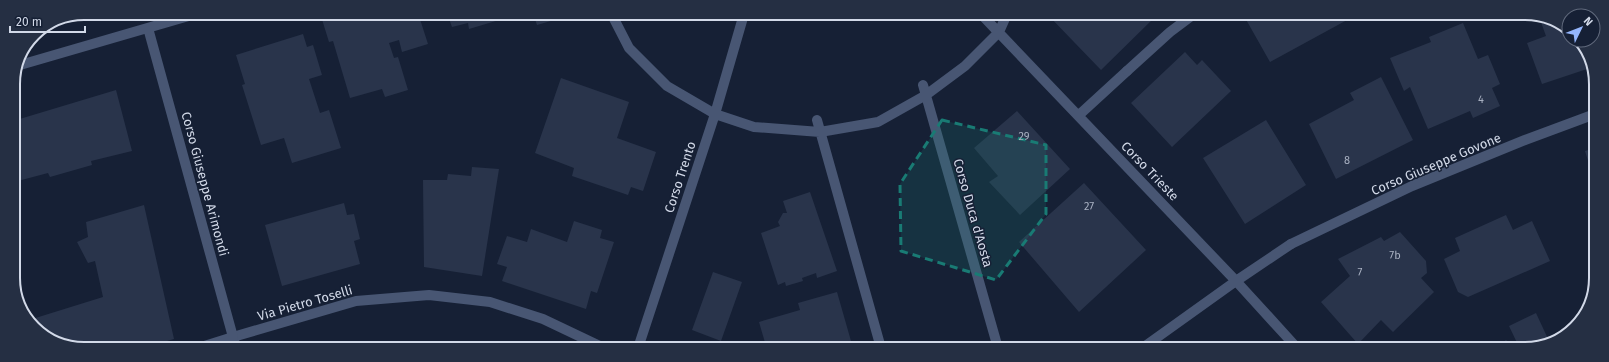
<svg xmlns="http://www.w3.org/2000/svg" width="1609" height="362" font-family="'Fira Sans',sans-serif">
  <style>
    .building { fill: #29344b }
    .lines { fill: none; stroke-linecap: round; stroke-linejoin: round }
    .pedestrian { stroke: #485673; stroke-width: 10 }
    .minor { stroke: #485673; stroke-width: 10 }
    .marked { fill: #197b74; fill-opacity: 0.2; stroke: #197b74; stroke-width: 3; stroke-dasharray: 8 5; stroke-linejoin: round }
    .labels { text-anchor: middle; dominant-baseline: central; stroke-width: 3; stroke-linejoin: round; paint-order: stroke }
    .number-label { font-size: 11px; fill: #a8b0c1 }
    .street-label { font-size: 13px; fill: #d2d9e8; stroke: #162035 }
    .rim { fill: none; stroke: #d2d9e8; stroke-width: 2 }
  </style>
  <rect width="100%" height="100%" fill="#162035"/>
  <path class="building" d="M320,13H418L428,44L402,52L399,40L389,43L394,58L398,57L408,90L385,97L382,89L350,98L333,41L329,42Z
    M447,13H519V14L469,29L468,23L452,27Z
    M533,13H575V14L537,25Z
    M1047,14H1154L1156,16L1101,70Z
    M1246,14H1358L1270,62L1244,16Z
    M1538,14L1569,31V40H1578L1593,67L1542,84L1527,43L1546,36Z
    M1463,23L1478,59L1488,55L1500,84L1492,88L1500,106L1473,118L1470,111L1428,129L1410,87L1404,91L1390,58L1431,42L1429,37Z
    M303,34L307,47L313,45L322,75L309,79L320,113L329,110L341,148L292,163L284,138L261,145L242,85L245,84L236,55Z
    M1185,52L1197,65L1202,60L1231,91L1172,147L1131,103Z
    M1381,77L1413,140L1336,179L1309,124L1354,100L1350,93Z
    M561,78L629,102L617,138L656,152L643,191L631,187L628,195L572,176L574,168L535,153Z
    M116,90L132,151L91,161L92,165L50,177L48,173L14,182L13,121Z
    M1017,111L1070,169L1020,215L989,182L998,176L974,148Z
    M1266,120L1306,185L1245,224L1203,158Z
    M1595,148V180H1594L1585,151Z
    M472,167L499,169L482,276L424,267L423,180H447L448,174L471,176Z
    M1084,183L1146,250L1079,312L1019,242Z
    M810,192L837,271L817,278L816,273L802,278L803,281L786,286L785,282L778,285L761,233L780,226L778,222L783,213H787L783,201Z
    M344,203L347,215L354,214L360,239L354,241L360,264L282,286L265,225Z
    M144,205L174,339L143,348H71L34,328L29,320L103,297L95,261L88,263L77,242L88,237L86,222Z
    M1506,215L1513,230L1532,221L1550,261L1468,297L1458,292L1444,259L1460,251L1455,238Z
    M574,221L602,230L600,238L614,242L597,293L591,291L586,309L502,281L507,267L497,264L507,236L527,242L531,229L567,242Z
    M1400,232L1426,261L1427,273L1421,278L1434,292L1393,332L1381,320L1358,344L1321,302L1350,276L1338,259L1381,237L1384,241Z
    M713,272L742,282L721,341L692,330Z
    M837,292L853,348H772L771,345L766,346L759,322L800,310L798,303Z
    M1536,313L1549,341L1529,349H1520L1509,326Z
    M1506,340L1515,349H1496Z
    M346,344L420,347V348H346Z"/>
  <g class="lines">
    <path class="pedestrian" d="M611,13L629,48L667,86L715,114L754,127L820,132L878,122L926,95L965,66L999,32L1007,14
      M981,14L1236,281L1298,349
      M923,85L998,348
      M1079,115L1127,71
      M817,120L881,348
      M236,348L233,337L356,301L429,295L490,302L543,319L604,348
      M638,348L715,114L744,14
      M1141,349L1236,281L1291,244"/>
    <path class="minor" d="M148,28L233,337L198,348
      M20,65L199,13
      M1127,71L1170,32L1194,14
      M1291,244L1412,186L1525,140L1595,114"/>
  </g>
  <path class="marked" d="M942,120L1046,145V214L996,280L901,251L900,184Z"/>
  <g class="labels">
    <g class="number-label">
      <text x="1481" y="99">4</text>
      <text x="1024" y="136">29</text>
      <text x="1347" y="160">8</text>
      <text x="1089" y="206">27</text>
      <text x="1395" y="255">7b</text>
      <text x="1360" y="272">7</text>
    </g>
    <g class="street-label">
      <text transform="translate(1436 164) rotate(-23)">Corso Giuseppe Govone</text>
      <text transform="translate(1150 171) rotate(46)">Corso Trieste</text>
      <text transform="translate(680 177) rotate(-72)">Corso Trento</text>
      <text transform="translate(205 184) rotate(75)">Corso Giuseppe Arimondi</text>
      <text transform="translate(973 213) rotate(74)">Corso Duca d'Aosta</text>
      <text transform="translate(305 303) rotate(-16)">Via Pietro Toselli</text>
    </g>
  </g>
  <path d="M0 0H1609V362H0ZM84 20H1525A64 64 0 0 1 1589 84V278A64 64 0 0 1 1525 342H84A64 64 0 0 1 20 278V84A64 64 0 0 1 84 20Z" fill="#252f43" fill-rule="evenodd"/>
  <path class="rim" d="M84 20H1525A64 64 0 0 1 1589 84V278A64 64 0 0 1 1525 342H84A64 64 0 0 1 20 278V84A64 64 0 0 1 84 20Z"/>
  <g transform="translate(1581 28) rotate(47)"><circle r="19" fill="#162035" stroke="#616a7d"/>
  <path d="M0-3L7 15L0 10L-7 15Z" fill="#95b6fd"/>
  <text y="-6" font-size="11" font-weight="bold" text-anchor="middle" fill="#d2d9e8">N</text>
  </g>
  <path d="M10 26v6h75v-6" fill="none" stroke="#d2d9e8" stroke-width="2"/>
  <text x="16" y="26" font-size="12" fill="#d2d9e8" stroke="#162035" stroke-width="3" paint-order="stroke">20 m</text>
</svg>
